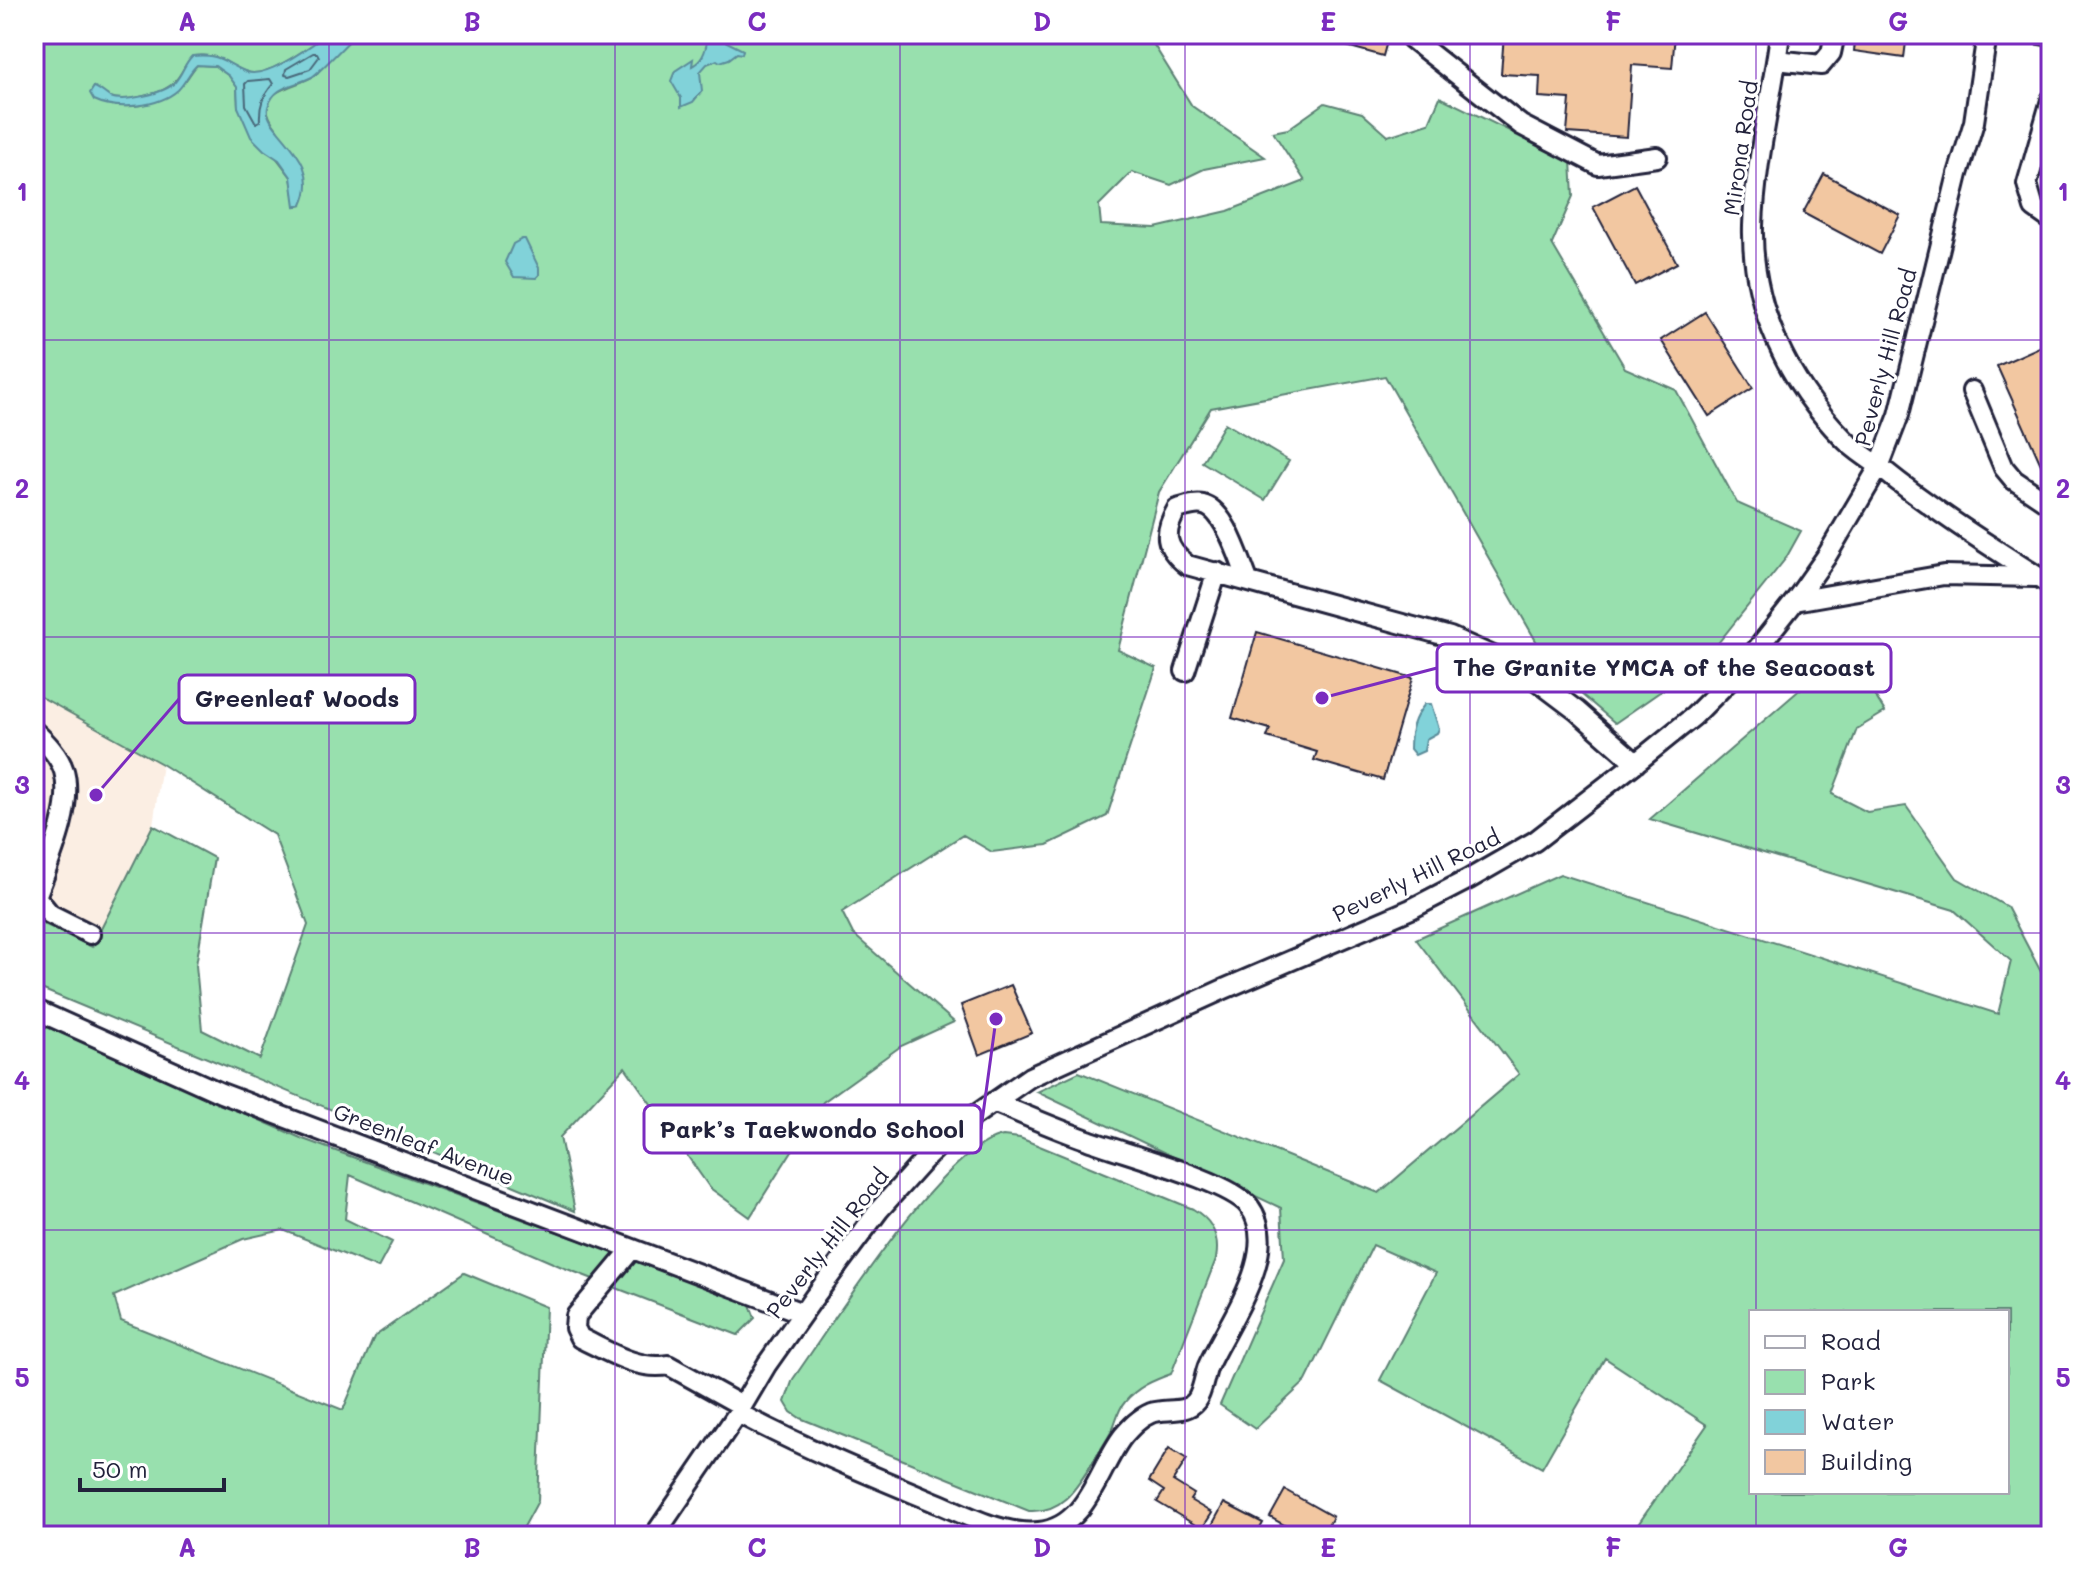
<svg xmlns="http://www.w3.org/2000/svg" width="2085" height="1570" font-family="Mali,sans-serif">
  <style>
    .built { fill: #fbeee3 }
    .green { fill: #98e0ae; stroke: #5d8174; stroke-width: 2; fill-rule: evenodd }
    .water { fill: #81d2d9; stroke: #5b8c9a; stroke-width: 2 }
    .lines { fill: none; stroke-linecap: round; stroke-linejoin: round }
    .shore { stroke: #48687a; stroke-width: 2 }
    .building { fill: #f2c7a1; stroke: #22223b; stroke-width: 2 }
    .minor-casing { stroke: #22223b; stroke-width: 24 }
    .minor { stroke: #fff; stroke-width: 18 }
    .grid { fill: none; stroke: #7b2cbf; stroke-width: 2; stroke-opacity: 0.55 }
    .labels { text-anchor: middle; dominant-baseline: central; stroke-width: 6; stroke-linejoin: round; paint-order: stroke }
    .street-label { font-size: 22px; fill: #22223b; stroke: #fff }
    .leader { fill: none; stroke: #7b2cbf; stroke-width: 3 }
    .callout-dot { fill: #7b2cbf; stroke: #fff; stroke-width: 3 }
    .callout { fill: #fff; stroke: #7b2cbf; stroke-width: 3 }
    .callout-label { font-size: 24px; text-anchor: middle; font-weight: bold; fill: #22223b }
    .neatline { fill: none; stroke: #7b2cbf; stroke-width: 3 }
    .grid-label { font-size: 26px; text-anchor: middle; font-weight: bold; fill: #7b2cbf }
  </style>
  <rect width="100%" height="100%" fill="#fff"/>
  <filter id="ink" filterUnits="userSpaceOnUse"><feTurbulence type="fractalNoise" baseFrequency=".0125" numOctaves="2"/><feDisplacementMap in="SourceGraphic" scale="16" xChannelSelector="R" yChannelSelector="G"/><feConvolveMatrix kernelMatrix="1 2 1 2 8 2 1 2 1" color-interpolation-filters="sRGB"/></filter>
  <g filter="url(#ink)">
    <path class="built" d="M34,693L162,764L153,825L92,948L34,919Z"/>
    <path class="green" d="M34,34H327C311,46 266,79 247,72C224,64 223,53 193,56C184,64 183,73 175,81C166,93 125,103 110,97C104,95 101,90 94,87L91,93C117,117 164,106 186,80C190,75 192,70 197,65L215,66L229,76L237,87L238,107L291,177L296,206L302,205L277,129C246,89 297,89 315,75C319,73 320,68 323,65C333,54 345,44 356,34H1147L1192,106L1265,157L1204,169L1171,185L1132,172L1099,205L1101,225L1155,228L1228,211L1305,181L1273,132L1288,129L1325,103L1362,113L1388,136L1429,123L1440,97L1571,161L1573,196L1552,244L1625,368L1676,390L1737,503L1801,531L1786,558L1703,662L1615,723L1552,669L1385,376L1211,408L1159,492L1118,650L1156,668L1107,816L1047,845L992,852L963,835L842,912L853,934L954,1022L901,1046L823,1102L750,1217L710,1188L625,1067L560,1137L575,1211L34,986V919L92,947L153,825L214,858L196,965L202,1030L260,1059L308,925L274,835L162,764L34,693Z
      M1225,423L1289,461L1265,500L1202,462Z
      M1811,680L1871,689L1885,712L1857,729L1832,794L1867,812L1906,806L1957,878L2007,907L2051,991V1536H1630L1707,1425L1605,1358L1542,1468L1380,1380L1436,1273L1373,1245L1306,1381L1255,1429L1220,1405L1284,1259L1281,1208L1037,1092L1079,1072L1379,1193L1519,1074L1416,939L1560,874L1998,1014L2011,961L1954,910L1650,819ZM1751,1312H2007V1492H1751Z
      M34,1021L303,1139L749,1302L755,1318L738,1335L562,1267L350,1175L345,1219L392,1242L378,1268L283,1230L243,1239L114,1296L121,1321L343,1410L374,1337L464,1273L546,1307L538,1501L519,1536H51L34,1527Z
      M1003,1136L1020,1138L1193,1209C1212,1220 1220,1237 1216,1259L1171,1374C1154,1380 1137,1387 1125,1402C1117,1411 1117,1420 1112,1430C1107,1441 1099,1451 1093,1462C1077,1487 1063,1513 1029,1511L800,1418L791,1412L785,1402L793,1379C831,1326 942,1147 1003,1136Z"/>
    <path class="water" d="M327,34H356C347,43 320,72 312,77C295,86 274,85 268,107C262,131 325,156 302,205L295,206L291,177L279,160L264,150L251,137L238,107L237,87L229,76L215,66L197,65C189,72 186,82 178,90C159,107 117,111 94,100L90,93L94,87C101,89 104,94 110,97C124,103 166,93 175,82C183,73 184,64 192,56C222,53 224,63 247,72C266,79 311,46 327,34Z
      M719,38L743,50L742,54L737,53L729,59L720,62L717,60L707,64L700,72L702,91L693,102L681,107V98L671,81L675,71L693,59L692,66C702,61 706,51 707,40Z
      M522,239H525L539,268V275L536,278L514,277L505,262L513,244Z
      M1425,704H1431L1439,729L1437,733L1426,739L1424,751L1415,755L1410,749C1410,731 1413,718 1425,704Z"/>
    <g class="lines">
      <path class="shore" d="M313,53H317L319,57L310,69L289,76L285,75L286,69Z
        M270,79L273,84C263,96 259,105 260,121L256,123L246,105L245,84L248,81Z"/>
    </g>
    <path class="building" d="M1322,34H1389L1383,56L1321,39Z
      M1504,34H1675L1672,68L1632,65L1627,137L1567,133L1570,99L1539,97L1540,76L1501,74Z
      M1856,34H1907L1904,58L1854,51Z
      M1824,174L1900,215L1880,254L1803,213Z
      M1635,185L1677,263L1635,285L1593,207Z
      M1705,312L1753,388L1709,416L1661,340Z
      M2046,344L2051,355V487L1997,366Z
      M1257,632L1413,678L1383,780L1314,760L1317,752L1267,737L1270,729L1232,718Z
      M1011,985L1032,1033L979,1055L961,1005Z
      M1169,1448L1187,1459L1173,1481L1194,1494L1190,1500L1212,1513L1202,1529L1157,1502L1164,1491L1149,1481Z
      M1285,1490L1333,1517L1322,1536H1304L1270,1517Z
      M1224,1503L1263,1523L1256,1536H1228L1211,1527Z"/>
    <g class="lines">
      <g class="minor-casing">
        <path id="minor" d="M1413,34L1412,39L1521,125L1598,165L1657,157
          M1780,34C1772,98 1755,162 1753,226C1751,306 1788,382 1843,438C1854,450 1869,458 1881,468C1934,511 1993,548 2051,585
          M2039,34L2051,36
          M1777,60L1821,65L1831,53L1835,34
          M2051,100L2027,184L2034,208L2051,220
          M1972,391L2004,468L2014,480L2051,505
          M1248,580C1240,561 1225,509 1203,505C1195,503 1185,507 1177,509C1163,533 1164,547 1187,565L1450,637L1520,668L1577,711L1636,763
          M1795,601L1944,575L2035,577
          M1185,671L1217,572
          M34,731C46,742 59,755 64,771C74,807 49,862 36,897L50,914L90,934
          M34,1009L221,1093L802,1313
          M632,1249L576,1316L575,1328L580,1338C606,1350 638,1371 668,1365L742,1406
          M738,1413C800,1446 865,1473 930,1500C963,1513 1002,1536 1039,1532C1088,1527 1098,1468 1123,1436C1131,1427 1139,1418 1151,1413C1165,1408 1186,1414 1196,1401C1203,1392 1204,1376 1208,1366C1227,1323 1283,1251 1249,1206C1230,1181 1122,1153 1088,1140C1056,1129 1025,1115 993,1102
          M654,1536L738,1413L767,1364L815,1296L879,1210L924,1160L958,1127L1030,1077L1224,989L1411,909L1469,879L1535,841L1642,758L1694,716L1742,668L1795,601L1826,557L1879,467L1899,415L1958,174L1974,122L1987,34"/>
      </g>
      <use href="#minor" class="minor"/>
    </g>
  </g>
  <path class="grid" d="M329,34V1536M615,34V1536M900,34V1536M1185,34V1536M1470,34V1536M1756,34V1312M34,340H2051M34,637H2051M34,933H2051M34,1230H2051M1756,1492V1536"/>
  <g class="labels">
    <g class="street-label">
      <text transform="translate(1740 148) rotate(-82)">Mirona Road</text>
      <text transform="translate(1885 357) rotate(-75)">Peverly Hill Road</text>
      <text transform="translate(1416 875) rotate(-26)">Peverly Hill Road</text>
      <text transform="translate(424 1144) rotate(21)">Greenleaf Avenue</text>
      <text transform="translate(827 1243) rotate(-52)">Peverly Hill Road</text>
    </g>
  </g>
  <path class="leader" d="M1322 698L1437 668M96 795L179 699M996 1019L981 1129"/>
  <g class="callout-dot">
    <circle cx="1322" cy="698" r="8"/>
    <circle cx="96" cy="795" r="8"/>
    <circle cx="996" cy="1019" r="8"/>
  </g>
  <g class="callout">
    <rect x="1437" y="644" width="454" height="48" rx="8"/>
    <rect x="179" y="675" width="236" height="48" rx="8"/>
    <rect x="644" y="1105" width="337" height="48" rx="8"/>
  </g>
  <g class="callout-label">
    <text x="1664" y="676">The Granite YMCA of the Seacoast</text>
    <text x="297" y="707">Greenleaf Woods</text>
    <text x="812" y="1138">Park’s Taekwondo School</text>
  </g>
  <rect width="2085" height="1570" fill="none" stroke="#fff" stroke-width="88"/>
  <rect x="1749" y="1310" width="260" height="184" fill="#ffffff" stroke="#a7a7b1" stroke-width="2"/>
  <rect x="1765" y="1336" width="40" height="12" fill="#ffffff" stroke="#a7a7b1" stroke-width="2"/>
  <text x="1821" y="1350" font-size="24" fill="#22223b">Road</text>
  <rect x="1765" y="1370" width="40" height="24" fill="#98e0ae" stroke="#a7a7b1" stroke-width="2"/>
  <text x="1821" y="1390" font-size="24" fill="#22223b">Park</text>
  <rect x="1765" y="1410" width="40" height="24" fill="#81d2d9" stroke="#a7a7b1" stroke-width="2"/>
  <text x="1821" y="1430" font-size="24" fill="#22223b">Water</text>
  <rect x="1765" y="1450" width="40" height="24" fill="#f2c7a1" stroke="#a7a7b1" stroke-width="2"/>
  <text x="1821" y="1470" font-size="24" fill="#22223b">Building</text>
  <path d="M80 1478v12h144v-12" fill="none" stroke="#22223b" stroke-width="4"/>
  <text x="92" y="1478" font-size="24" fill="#22223b" stroke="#ffffff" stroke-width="6" paint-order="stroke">50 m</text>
  <rect x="44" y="44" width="1997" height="1482" class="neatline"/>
  <g class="grid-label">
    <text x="187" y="31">A</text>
    <text x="472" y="31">B</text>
    <text x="757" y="31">C</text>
    <text x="1042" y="31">D</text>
    <text x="1328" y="31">E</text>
    <text x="1613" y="31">F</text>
    <text x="1898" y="31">G</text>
    <text x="22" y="201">1</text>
    <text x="2063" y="201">1</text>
    <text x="22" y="498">2</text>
    <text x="2063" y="498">2</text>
    <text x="22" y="794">3</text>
    <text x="2063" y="794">3</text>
    <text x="22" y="1090">4</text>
    <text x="2063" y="1090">4</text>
    <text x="22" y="1387">5</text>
    <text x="2063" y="1387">5</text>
    <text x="187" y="1557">A</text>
    <text x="472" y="1557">B</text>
    <text x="757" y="1557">C</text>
    <text x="1042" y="1557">D</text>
    <text x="1328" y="1557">E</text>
    <text x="1613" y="1557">F</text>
    <text x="1898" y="1557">G</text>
  </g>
</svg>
